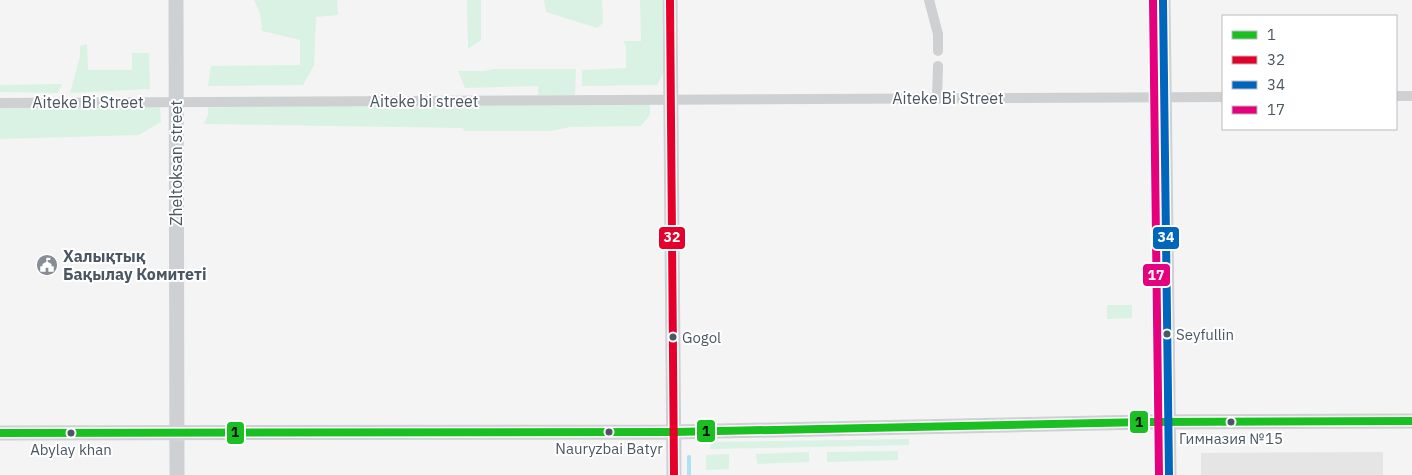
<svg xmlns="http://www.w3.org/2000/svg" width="1412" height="475" font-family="'IBM Plex Sans',sans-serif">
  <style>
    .education { fill: #e6e5e6 }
    .green { fill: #d9f2e3 }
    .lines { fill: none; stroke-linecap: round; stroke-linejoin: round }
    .stream { stroke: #aee2f0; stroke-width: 4 }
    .minor { stroke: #ced0d2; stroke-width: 10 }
    .secondary { stroke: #ced0d4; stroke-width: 15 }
    .bus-1-casing { stroke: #fff; stroke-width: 11 }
    .bus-2-casing { stroke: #fff; stroke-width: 11 }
    .bus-3-casing { stroke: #fff; stroke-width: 11 }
    .bus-4-casing { stroke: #fff; stroke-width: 11 }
    .bus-1 { stroke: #1ac022; stroke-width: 8 }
    .bus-2 { stroke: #e4002b; stroke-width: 8 }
    .bus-3 { stroke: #0065bd; stroke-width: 8 }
    .bus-4 { stroke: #e5007d; stroke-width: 8 }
    .bus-dot { fill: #4a5661; stroke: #fff; stroke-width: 2 }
    .labels { text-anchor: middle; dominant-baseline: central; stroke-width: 4; stroke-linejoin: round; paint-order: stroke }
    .bus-label { font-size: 15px; fill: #4a5661; stroke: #fff }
    .street-label { font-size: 16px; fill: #4a5661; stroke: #fff }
    .poi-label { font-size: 16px; font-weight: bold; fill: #4a5661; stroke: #fff; text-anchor: start }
    .line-badge { stroke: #fff; stroke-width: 2 }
    .badge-label { font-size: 14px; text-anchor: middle; font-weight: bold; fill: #fff }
    .pale-badge-label { font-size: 14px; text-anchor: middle; font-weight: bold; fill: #111 }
  </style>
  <rect width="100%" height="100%" fill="#f4f4f4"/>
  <path class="education" d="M1383,452V475H1201V453Z"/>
  <path class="green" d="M254,0H337L338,15L316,17L314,65L303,85L208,86L211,66L300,65V40L262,31L260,13Z
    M467,0H481V40L468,49Z
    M544,0H602L603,23L597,28L546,12Z
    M640,0H662L663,74L657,85L582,86V70L626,68V46L623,41H641Z
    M87,44L88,70H132V53H149L150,89L70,93L80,56V46Z
    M494,69H576L575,95H538V86L465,88L458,71H484Z
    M62,84L58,93L0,92V85Z
    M650,100V115L641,126L571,127L550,131H464L463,128L204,124L208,115V102Z
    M0,106L160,107L161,122L139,135L0,139Z
    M1107,305H1132V318L1107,319Z
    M909,439V445L710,449L712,442Z
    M898,451V460L827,462V452Z
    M809,452V462L757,464L756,454Z
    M729,454V469L706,470V455Z"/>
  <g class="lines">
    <path class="stream" d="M689,457V475"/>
    <path class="minor" d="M929,0L938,34V51
      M1396,96H1412
      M937,98L938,66
      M0,103L1223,97"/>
    <path class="secondary" d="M176,0L177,475
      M670,0L674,475
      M1163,0L1169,475
      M0,433L674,432L1146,422L1412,421"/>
    <g class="bus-1-casing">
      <path id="bus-1" d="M0,433L674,432L1146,422L1412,421"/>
    </g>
    <g class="bus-2-casing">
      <path id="bus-2" d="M670,0L674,475"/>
    </g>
    <g class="bus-3-casing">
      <path id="bus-3" d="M1163,0L1169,475"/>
    </g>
    <g class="bus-4-casing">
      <path id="bus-4" d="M1153,0L1159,475"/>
    </g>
    <use href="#bus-1" class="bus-1"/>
    <use href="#bus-2" class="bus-2"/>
    <use href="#bus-3" class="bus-3"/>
    <use href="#bus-4" class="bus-4"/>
  </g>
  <defs>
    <g id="civic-disc" transform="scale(1.125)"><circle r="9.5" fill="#868d94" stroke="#fff"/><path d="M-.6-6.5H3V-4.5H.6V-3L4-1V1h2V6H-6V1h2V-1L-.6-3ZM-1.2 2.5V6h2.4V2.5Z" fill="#fff"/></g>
  </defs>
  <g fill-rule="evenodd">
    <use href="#civic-disc" x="47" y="265"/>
  </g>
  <g class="bus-dot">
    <circle cx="1167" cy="334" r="4.5"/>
    <circle cx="673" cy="337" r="4.5"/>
    <circle cx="1231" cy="422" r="4.5"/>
    <circle cx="609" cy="432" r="4.5"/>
    <circle cx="71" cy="433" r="4.5"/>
  </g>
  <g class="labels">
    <g class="bus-label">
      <text x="1176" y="334" text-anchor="start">Seyfullin</text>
      <text x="682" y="337" text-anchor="start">Gogol</text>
      <text x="1231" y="438">Гимназия №15</text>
      <text x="609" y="448">Nauryzbai Batyr</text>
      <text x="71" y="449">Abylay khan</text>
    </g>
    <g class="street-label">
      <text x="948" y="98">Aiteke Bi Street</text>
      <text x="424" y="101">Aiteke bi street</text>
      <text x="88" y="102">Aiteke Bi Street</text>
      <text transform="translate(176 163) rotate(-90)">Zheltoksan street</text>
    </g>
    <g class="poi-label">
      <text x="63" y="256">Халықтық<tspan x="63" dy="18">Бақылау Комитеті</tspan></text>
    </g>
  </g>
  <g class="line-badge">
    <rect x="658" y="226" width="28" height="24" rx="5" fill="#e4002b"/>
    <rect x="1152" y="226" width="28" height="24" rx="5" fill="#0065bd"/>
    <rect x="1142" y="263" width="29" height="24" rx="5" fill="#e5007d"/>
    <rect x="1129" y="410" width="20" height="24" rx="5" fill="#1ac022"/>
    <rect x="696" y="419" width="20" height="24" rx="5" fill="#1ac022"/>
    <rect x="226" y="421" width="19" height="24" rx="5" fill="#1ac022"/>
  </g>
  <g class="badge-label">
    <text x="672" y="242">32</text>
    <text x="1166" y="242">34</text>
    <text x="1156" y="280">17</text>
  </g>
  <g class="pale-badge-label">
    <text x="1139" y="427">1</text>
    <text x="706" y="436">1</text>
    <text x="235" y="437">1</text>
  </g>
  <rect x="1222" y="15" width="175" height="115" fill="#ffffff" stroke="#b7bbc0"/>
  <rect x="1232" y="31" width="25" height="8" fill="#1ac022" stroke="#b7bbc0"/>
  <text x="1267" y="40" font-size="15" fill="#4a5661">1</text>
  <rect x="1232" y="56" width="25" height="8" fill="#e4002b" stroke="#b7bbc0"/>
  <text x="1267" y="65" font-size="15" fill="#4a5661">32</text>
  <rect x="1232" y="81" width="25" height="8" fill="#0065bd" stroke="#b7bbc0"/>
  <text x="1267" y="90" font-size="15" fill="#4a5661">34</text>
  <rect x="1232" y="106" width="25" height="8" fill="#e5007d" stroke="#b7bbc0"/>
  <text x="1267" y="115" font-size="15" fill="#4a5661">17</text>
</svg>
